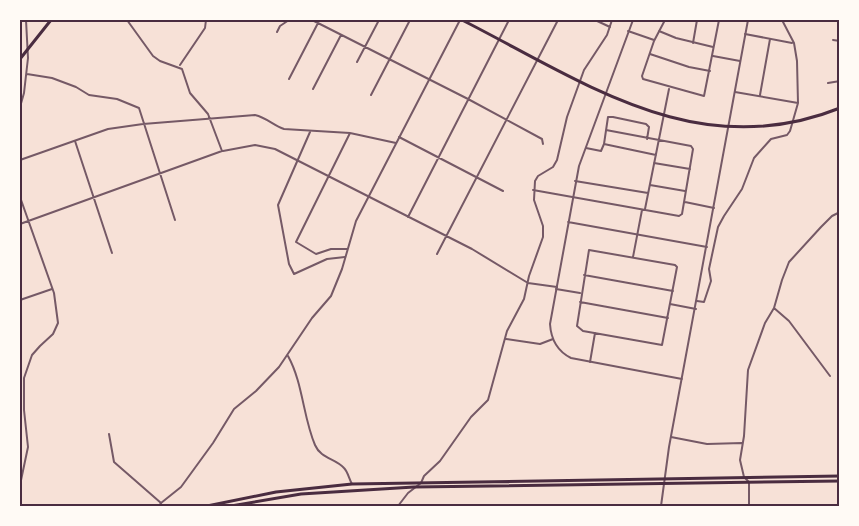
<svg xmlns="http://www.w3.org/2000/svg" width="859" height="526" font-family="Jost,sans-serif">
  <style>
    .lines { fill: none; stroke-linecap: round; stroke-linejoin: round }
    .minor { stroke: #755966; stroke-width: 2 }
    .tertiary { stroke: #755966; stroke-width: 2 }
    .secondary { stroke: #4a2c40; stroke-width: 3 }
    .trunk { stroke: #4a2c40; stroke-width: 3 }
    .neatline { fill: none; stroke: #4a2c40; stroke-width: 2 }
  </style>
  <rect width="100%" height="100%" fill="#f7e1d7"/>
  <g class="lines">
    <path class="minor" d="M312,20L468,99L542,139L543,144
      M595,20L610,27
      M665,20L654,41L642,76L643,79L704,96L719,20
      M628,31L654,40
      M659,31L676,38L713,47
      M277,32L280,26L289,20
      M745,34L792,43
      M833,40L840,41
      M693,43L697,20
      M650,54L689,67L710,71
      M713,56L740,61
      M357,62L379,20
      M180,65L205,28L206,20
      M27,74L52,78L76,87L89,95L117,99L139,108L175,220
      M289,79L318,23
      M828,83L840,81
      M313,89L341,35
      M735,92L798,103
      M371,95L410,20
      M760,95L770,39
      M20,107L24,93L28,58L26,20
      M310,132L278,205L289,264L294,274L327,259L345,257
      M399,137L503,191
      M75,141L112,253
      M604,144L656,155
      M586,148L601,151L604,144L608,117H613L646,124L649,127L647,139
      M223,151L255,145L275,149L472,249L528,283L557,287
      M20,160L108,129L143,124L255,115C267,118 273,125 284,129L350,133L396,143
      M654,163L690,169
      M575,181L648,193
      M650,185L685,191
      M533,190L679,216L682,214L693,149L691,146L606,130
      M20,197L54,293L58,323L53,334L40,346L32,355L24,378V410L28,447L20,485
      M685,202L714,208
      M645,209L669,89
      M408,217L509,20
      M20,224L222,151L208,114L190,93L182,69L160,61L153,56L127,20
      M347,249H331L316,254L296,242L350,133
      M589,250L675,265L677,267L662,345L583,331L577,326Z
      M437,254L558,20
      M633,257L642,210
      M584,275L673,291
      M556,289L580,293
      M20,300L52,289
      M697,301L704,302L711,281L709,269L718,227L724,216L742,189L754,158L771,139L787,135L790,131L798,103L797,61L794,43L782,20
      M580,302L668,318
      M670,304L696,309
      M774,308L789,321L830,376
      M506,339L540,344L553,339
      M288,356C303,383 303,417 315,445C321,459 335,458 344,468C348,472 349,479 352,484
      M590,362L595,333
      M109,434L114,462L161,503
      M671,437L707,444L742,443
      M744,477L740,460L744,436L748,370L765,323L774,308L782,280L789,262L821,227L832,216L840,212
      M398,506L408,493L421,483L424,476L440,461L471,417L488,400L507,331L524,299L529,276L543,237V226L534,200L535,181L538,176L553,167L557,160L567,117L584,70L607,35L612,20"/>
    <path class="tertiary" d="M633,20L579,166L550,324C551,340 557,351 571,358L682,379
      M568,222L707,247
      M745,478L749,482V506
      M159,506L161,503L181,487L213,443L234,409L256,391L279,367L312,318L331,296L342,269L356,221L460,20
      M661,506L669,447L748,20"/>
    <path class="secondary" d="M462,20C584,82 698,165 840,108
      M20,59L51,20"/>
    <path class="trunk" d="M207,506L276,492L352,484L840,476
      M231,506L301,494L414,487L840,481"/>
  </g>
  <rect width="859" height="526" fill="none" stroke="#fffaf5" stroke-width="42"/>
  <rect x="21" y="21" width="817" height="484" class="neatline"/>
</svg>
